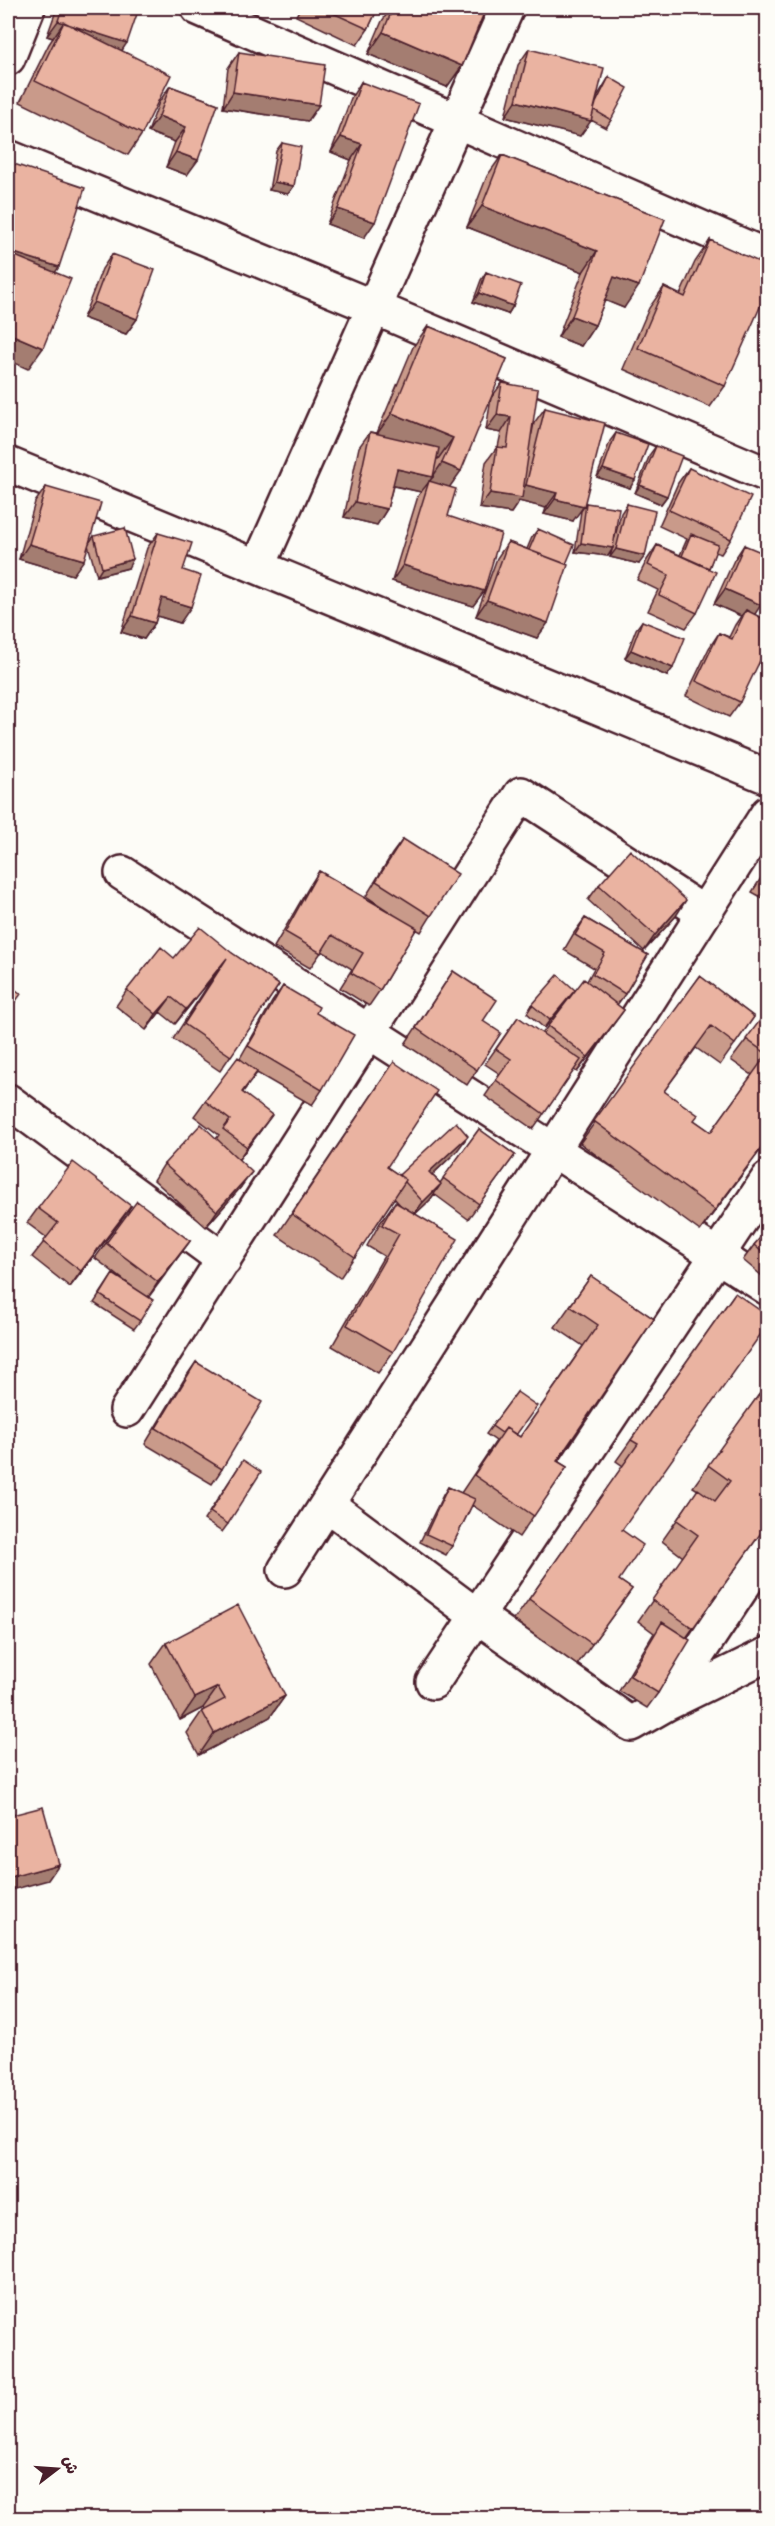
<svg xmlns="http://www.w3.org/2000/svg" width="775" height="2526" font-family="Caveat,'Playpen Sans Arabic',sans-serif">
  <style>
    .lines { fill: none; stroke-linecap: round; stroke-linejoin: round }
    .minor-casing { stroke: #4a1f2b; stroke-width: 38 }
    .minor { stroke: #fdfcf7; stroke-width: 33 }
    .wall { fill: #c99a8a; stroke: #4a1f2b; stroke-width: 1.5 }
    .shaded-wall { fill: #a47d71; stroke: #4a1f2b; stroke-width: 1.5 }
    .building { fill: #eab3a1; stroke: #4a1f2b; stroke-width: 1.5 }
  </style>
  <rect width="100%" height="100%" fill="#fdfcf7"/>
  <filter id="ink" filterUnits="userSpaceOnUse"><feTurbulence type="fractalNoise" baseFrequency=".0167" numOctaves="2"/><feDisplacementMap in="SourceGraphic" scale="12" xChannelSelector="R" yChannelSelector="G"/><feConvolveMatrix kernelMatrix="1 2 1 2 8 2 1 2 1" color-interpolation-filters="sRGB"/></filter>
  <g filter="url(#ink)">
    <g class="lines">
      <g class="minor-casing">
        <path id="minor" d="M198,8L768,257
          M8,58L28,8
          M8,157L373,307L768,475
          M8,464L768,777
          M258,567L507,8
          M122,873L768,1288
          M8,1101L224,1260
          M127,1410L521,794L704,913
          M327,1504L477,1616L631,1724L666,1704L768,1654
          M285,1570L768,813
          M433,1682L768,1179
          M666,1702L768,1548"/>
      </g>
      <use href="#minor" class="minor"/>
    </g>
    <path class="wall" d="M57,8H139L122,51L142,134L128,155L20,102L49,44L53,38L47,36Z
      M300,8H378L368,29L357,45L296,16Z
      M391,8H486L462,66L447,87L368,54L382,21Z
      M529,49L597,97L609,77L611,120L606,128L591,120L580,136L505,117L518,65Z
      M239,52L308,121L223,108L228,68Z
      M361,82L364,238L327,224L351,160L331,152L351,98Z
      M170,86L218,104L187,175L166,167L175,142L148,132L159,102Z
      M282,143L294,186L288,194L269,190L276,151Z
      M502,155L665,219L624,308L605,300L595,325L581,346L558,337L583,272L467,227L487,176Z
      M710,240L725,386L710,407L623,369L649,308L664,287L680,295L695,262Z
      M112,254L137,319L126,334L83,318L102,269Z
      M486,272L513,306L508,314L473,302L481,280Z
      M428,326L507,359L449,487L448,516L484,591L473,606L392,581L418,496L421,492L393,486L387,509L377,525L344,517L359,447L370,432L377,433L413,347Z
      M502,383L532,433L534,423L545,408L573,521L544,514L546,508L519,501L511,513L479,508L486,462L497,447H498L501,433L486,430L491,398Z
      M616,433L630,488L597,477L610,441Z
      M656,446L667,496L661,504L635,493L650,454Z
      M689,468L731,539L721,554L715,552L709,568L697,613L686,628L648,611L658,590L637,580L647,560L657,545L680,555L687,539L659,526L678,483Z
      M46,487L89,543L94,536L128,568L97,576L88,545L73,575L19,559L35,502Z
      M586,503L615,537L621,513L627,504L639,564L610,557L612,550L608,556L575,552L581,511Z
      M538,529L566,564L537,638L476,616L497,558L508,542L527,549L532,537Z
      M158,533L183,570L180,623L157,616L155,623L144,639L121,632L147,548Z
      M744,545L755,614L740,702L729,717L686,696L709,648L719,633L729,637L735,625L741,616L714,604L734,560Z
      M642,621L667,676L625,658L636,629Z
      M403,839L431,916L421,932L416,929L380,990L369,1006L340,988L352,969L322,951L310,968L274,947L309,887L319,871L393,914L366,896L392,854Z
      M768,867V901L752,892Z
      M599,885L676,916L644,951L588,900Z
      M585,918L648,955L625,994L617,1005L624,1010L577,1072L574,1070L533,1129L485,1096L500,1074L485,1064L518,1017L542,1034L548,1026L587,981L594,968L564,950L574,933Z
      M232,953L279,985L220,1071L173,1039L216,973L175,1024L160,1012L146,1030L116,1006L127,990L174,958Z
      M453,971L483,1021L477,1070L467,1085L405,1044Z
      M700,976L754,1017L720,1065L696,1048L664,1091L694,1120L711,1132L752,1075L731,1060L768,1011V1140L700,1231L580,1143Z
      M283,986L316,1013L322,1090L312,1105L257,1073L243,1092L261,1130L239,1159L241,1187L206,1227L154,1180L164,1164L216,1139L219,1135L194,1116L205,1101L240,1058L272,1002Z
      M569,998L544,1028L527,1013L532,1005Z
      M394,1062L387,1167L399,1175L457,1151L432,1175L440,1183L479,1129L515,1155L468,1219L434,1194L430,1200L415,1214L393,1352L378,1373L332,1346L384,1256L367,1246L380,1223L395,1202L401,1206L394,1198L340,1278L277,1235Z
      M131,1206L70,1287L32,1257L47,1238L27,1223L38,1208Z
      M768,1229V1281L743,1260L754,1245Z
      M190,1241L148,1297L140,1321L134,1329L94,1303L113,1274L134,1288L95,1258L106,1243Z
      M591,1276L654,1319L557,1461L567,1467L519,1537L472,1505L452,1546L446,1555L420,1542L443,1495L448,1487L461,1493L496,1441L486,1434L517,1392L516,1435L520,1437L583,1346L555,1327Z
      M735,1293L622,1530L619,1580L632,1589L577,1665L514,1620L623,1466L616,1461Z
      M196,1362L222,1469L212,1484L145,1444L185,1378Z
      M768,1382V1523L686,1638L658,1693L647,1708L619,1691L654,1633L638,1621L683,1557L662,1541L698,1490L693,1487Z
      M238,1468L228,1524L222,1532L204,1520Z
      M166,1643L285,1696L270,1717L199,1755L187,1733L202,1711L204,1710L203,1708L180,1720L151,1664Z"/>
    <path class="shaded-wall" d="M58,21L64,22L53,38L47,36Z
      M64,22L127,43L116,59Z
      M383,32L462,66L447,87L368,54Z
      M233,92L319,105L308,121L223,108Z
      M516,101L591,121L580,136L505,117Z
      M159,116L186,127L175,142L148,132Z
      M341,137L362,144L351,160L331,152Z
      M176,152L198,160L187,175L166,167Z
      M274,182L294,186L288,194L269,190Z
      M482,206L597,251L583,272L467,227Z
      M338,209L375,222L364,238L327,224Z
      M8,251L59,267L44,289L8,277Z
      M614,277L639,286L624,308L599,298Z
      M479,293L513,306L508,314L473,302Z
      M94,302L137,319L126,334L83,318Z
      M572,316L595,325L581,346L558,337Z
      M8,333L43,348L28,369L8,360Z
      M392,413L453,438L438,459L377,434Z
      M497,415L511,417L501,433L486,430Z
      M442,463L461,471L446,492L427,485Z
      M397,469L433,477L421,492L386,484Z
      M603,469L635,480L630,488L597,477Z
      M526,485L557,493L546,508L519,501L511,513L479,508L490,493L517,497Z
      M640,485L667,496L661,504L635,493Z
      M555,499L584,506L573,521L544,514Z
      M355,502L387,509L377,525L344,517Z
      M581,543L613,548L608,556L575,552Z
      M29,544L84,560L73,575L19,559Z
      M616,549L645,556L639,564L610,557Z
      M133,559L128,568L97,576L102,568Z
      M403,565L484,591L473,606L392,581Z
      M725,589L761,605L751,620L746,610L741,616L714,604Z
      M162,598L191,607L180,623L151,614Z
      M487,600L548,623L537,638L476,616Z
      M132,616L155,623L144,639L121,632Z
      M631,650L673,668L667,676L625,658Z
      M686,900L676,916L644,951L655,935Z
      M227,958L216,973L175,1024L186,1009Z
      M575,990L569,998L544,1028L550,1020Z
      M171,997L160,1012L146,1030L156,1014Z
      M624,1010L613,1025L577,1072L588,1057Z
      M272,1115L261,1130L236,1163L247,1147Z
      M468,1136L457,1151L419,1187L429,1172Z
      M768,1139V1140L700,1231L715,1210Z
      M252,1172L241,1187L206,1227L217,1211Z
      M441,1184L430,1200L412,1217L423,1202Z
      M131,1206L120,1222L70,1287L81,1271Z
      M190,1241L179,1256L148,1298L158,1282Z
      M218,1687L203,1708L180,1720L195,1698Z
      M285,1696L270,1717L199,1755L214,1733Z
      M59,1864L48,1880L8,1891V1878Z"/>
    <path class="building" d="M62,8H139L127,43L58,21Z
      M322,8H378L368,29Z
      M393,8H416L419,9V8H486L462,66L383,32Z
      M64,22L171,75L142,134L35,81Z
      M529,49L604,68L591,121L516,101Z
      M239,52L325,65L319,105L233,92Z
      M609,77L628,88L611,120L594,110L596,103Z
      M361,82L419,104L375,222L338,209L362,144L341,137Z
      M170,86L218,104L198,160L176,152L186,127L159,116Z
      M282,143L301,147L294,186L274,182Z
      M502,155L665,219L639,286L614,277L595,325L572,316L597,251L482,206Z
      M8,162L85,188L59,267L8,251Z
      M710,240L768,266V289L725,386L638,348L664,287L685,297Z
      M8,253L71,279L43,348L8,333Z
      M112,254L155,270L137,319L94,302Z
      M486,272L521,285L513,306L479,293Z
      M428,326L507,359L461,471L442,463L453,438L392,413Z
      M8,352L14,354L8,380Z
      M502,383L538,389L522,498L490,493L497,447L507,448L511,417L497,415Z
      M545,408L605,423L584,506L555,499L557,493L526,485Z
      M370,432L439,448L433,477L397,469L387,509L355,502Z
      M616,433L648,444L635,480L603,469Z
      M656,446L682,456L667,496L640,485Z
      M689,468L751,497L731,539L669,510Z
      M429,481L456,489L448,516L501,534L484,591L403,565Z
      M46,487L101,503L84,560L29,544Z
      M586,503L619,508L613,548L581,543Z
      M627,504L655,511L645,556L616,549Z
      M125,528L133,559L102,568L94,536Z
      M538,529L574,545L566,564L529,550Z
      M158,533L192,543L183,570L201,576L191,607L162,598L155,623L132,616Z
      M691,534L718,545L709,568L682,556Z
      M508,542L568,565L548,623L487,600Z
      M657,545L716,572L697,613L659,595L669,575L648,565Z
      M744,545L768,555V591L761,605L725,589Z
      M746,610L768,621V644L740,702L696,681L719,633L732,639Z
      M642,621L685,638L673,668L631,650Z
      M403,839L458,874L431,916L376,881Z
      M630,850L686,900L655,935L599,885Z
      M768,870V879L763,877Z
      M319,871L417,928L380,990L351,973L363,953L332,935L321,953L285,932Z
      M585,918L648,955L625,994L593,974L605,953L575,935Z
      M200,927L232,953L279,985L231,1056L184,1024L227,958L186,1009L171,997L156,1014L127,990L161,947L174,958Z
      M453,971L497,1000L483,1021L501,1033L477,1070L416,1028Z
      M558,975L575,990L550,1020L532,1005Z
      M700,976L754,1017L735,1044L711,1026L664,1091L698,1115L694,1120L711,1132L767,1054L746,1039L764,1015L768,1018V1139L715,1210L594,1121Z
      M584,979L624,1010L588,1057L548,1026Z
      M8,984L21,994L8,1012Z
      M283,986L319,1007L316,1013L354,1035L322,1090L248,1046Z
      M768,1011V1018L764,1015Z
      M518,1017L581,1060L544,1114L496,1080L511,1059L496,1049Z
      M238,1057L257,1072L242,1092L272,1115L247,1147L223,1129L230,1120L205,1101Z
      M394,1062L437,1091L387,1167L406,1180L355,1257L292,1214Z
      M456,1122L468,1136L429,1172L441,1184L423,1202L405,1182L406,1180L399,1175Z
      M201,1124L252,1172L217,1211L164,1164Z
      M479,1129L515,1155L479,1204L443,1178Z
      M73,1162L131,1206L81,1271L43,1242L58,1223L38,1208Z
      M137,1201L190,1241L158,1282L106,1243Z
      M395,1202L458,1239L393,1352L347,1325L399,1234L382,1225Z
      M768,1229V1257L754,1245Z
      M113,1274L153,1300L140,1321L100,1295Z
      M591,1276L654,1319L557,1461L567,1467L534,1516L474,1475L506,1428L520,1437L598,1325L570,1306Z
      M735,1293L768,1316V1324L622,1530L643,1545L619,1580L632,1589L592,1644L529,1599L638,1444L631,1440Z
      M196,1362L262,1402L222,1469L156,1428Z
      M768,1382V1523L693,1628L652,1600L698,1535L677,1520L698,1489L715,1501L730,1481L708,1465Z
      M517,1392L537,1406L516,1435L506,1428L502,1433L492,1426Z
      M243,1460L261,1472L228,1524L210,1512Z
      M448,1487L475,1499L452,1546L426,1534Z
      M238,1605L285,1696L214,1733L202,1711L225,1699L218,1687L195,1698L166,1643Z
      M662,1622L690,1640L658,1693L630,1676Z
      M43,1807L59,1864L8,1878V1816Z"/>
  </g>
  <rect width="775" height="2526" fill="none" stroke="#fdfcf7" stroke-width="30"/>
  <rect x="15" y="15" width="745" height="2496" fill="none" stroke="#4a1f2b" stroke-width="2" filter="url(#ink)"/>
  <g transform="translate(57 2469) rotate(73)" stroke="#fdfcf7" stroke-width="4.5" paint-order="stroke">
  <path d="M0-4.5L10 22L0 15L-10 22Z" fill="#4a1f2b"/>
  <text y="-9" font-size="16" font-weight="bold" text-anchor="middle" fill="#4a1f2b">ش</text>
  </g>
</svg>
